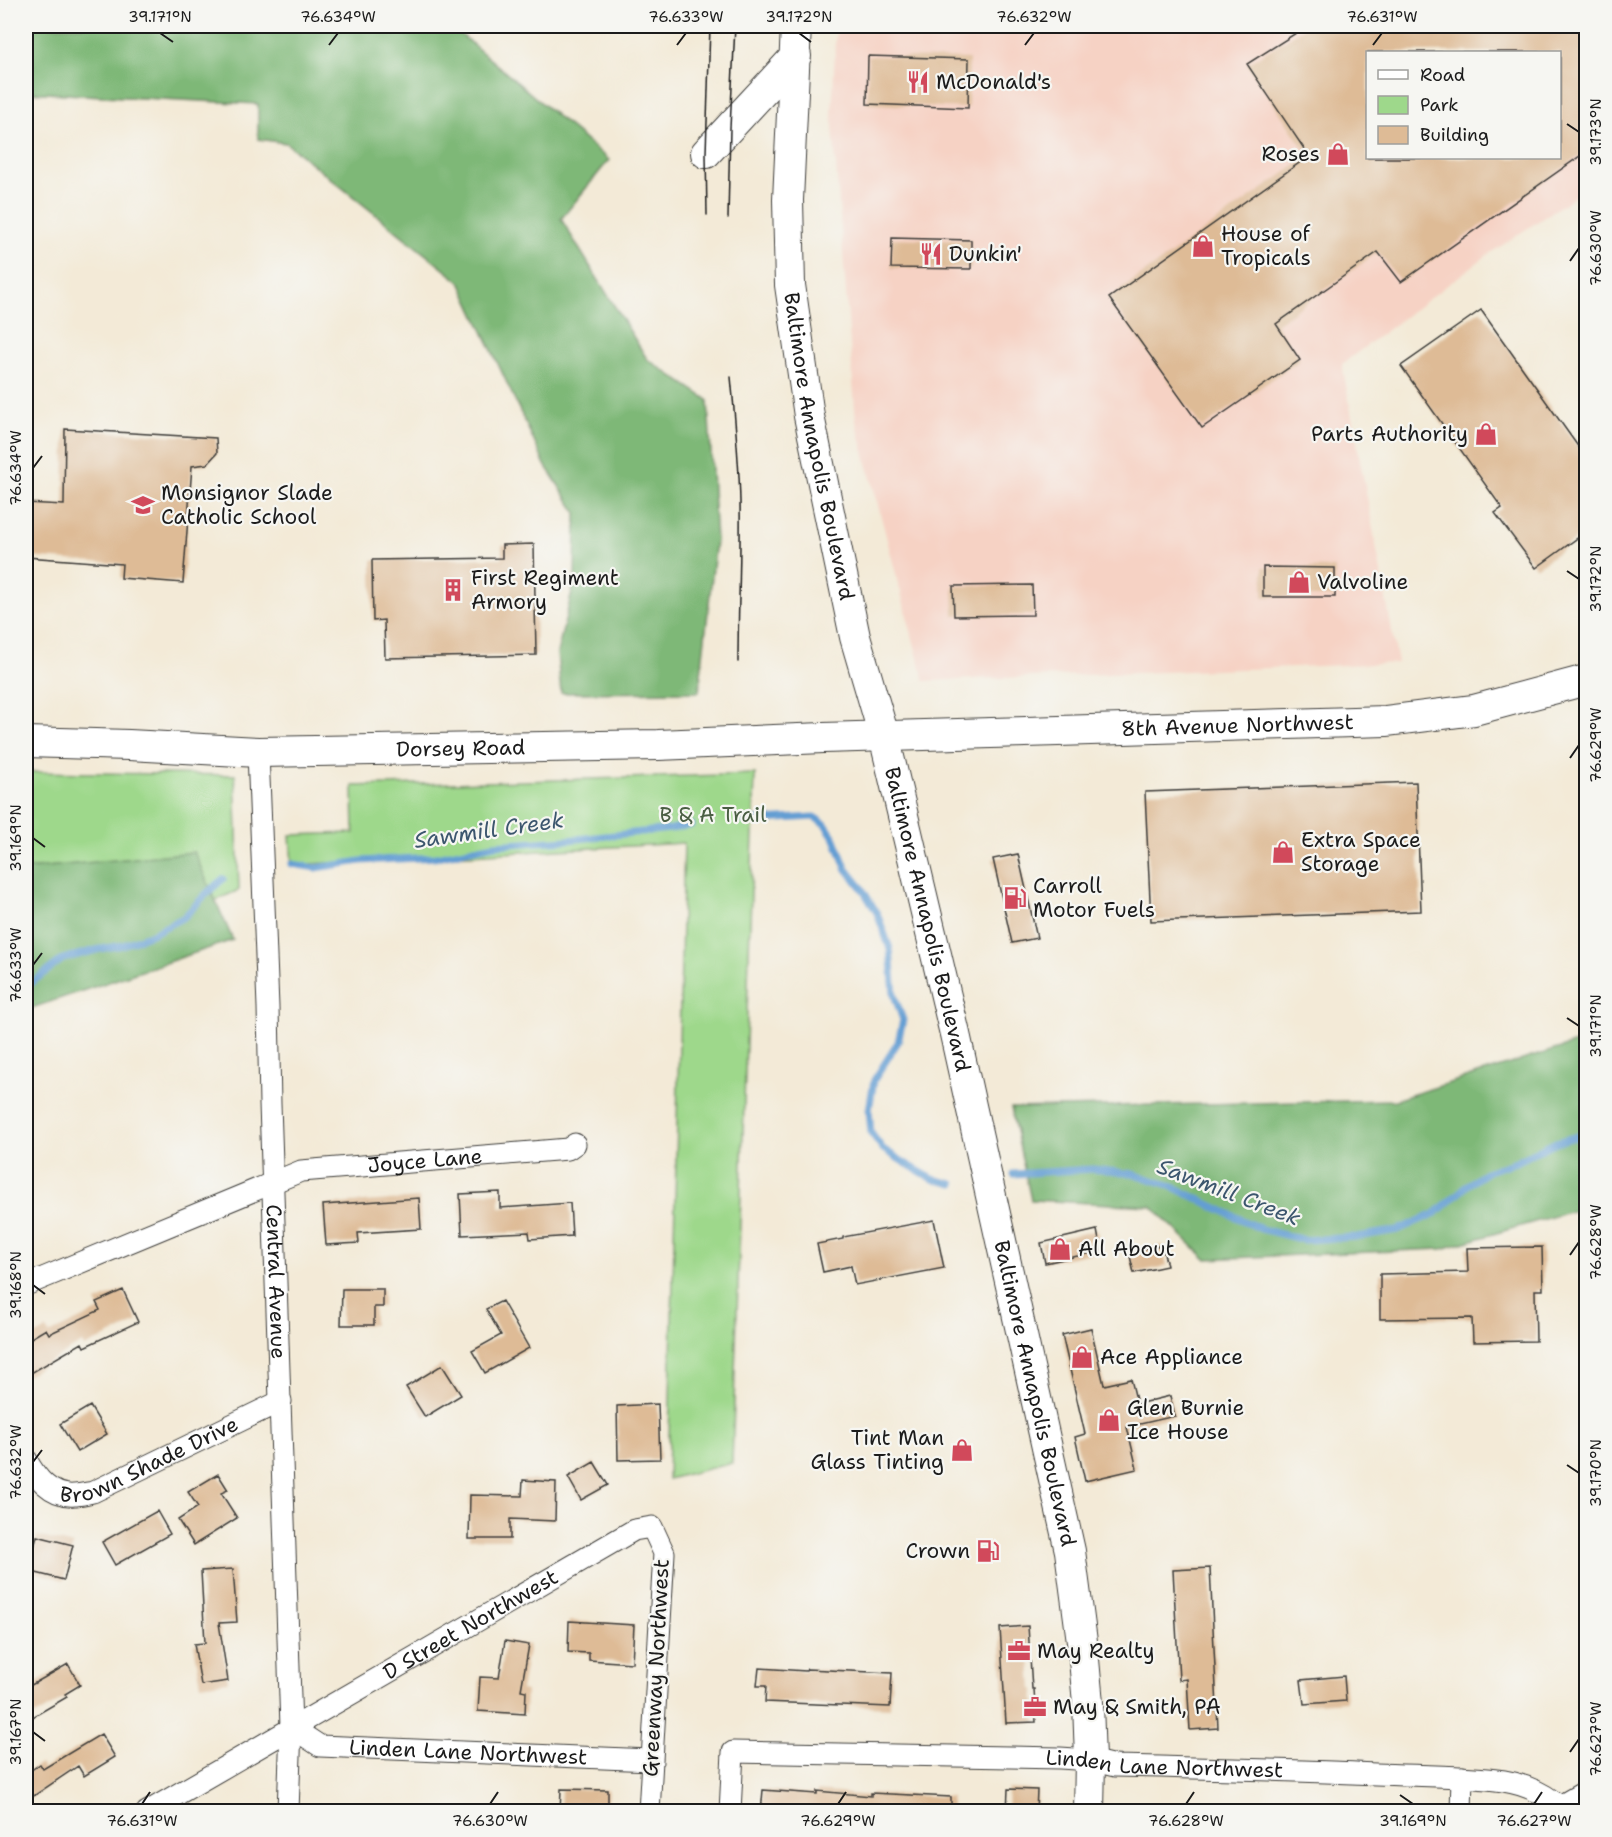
<svg xmlns="http://www.w3.org/2000/svg" width="1612" height="1837" font-family="'Shantell Sans',sans-serif">
  <style>
    .built { fill: #f6d2c4; fill-rule: evenodd }
    .green { fill: #9ed88b; stroke: #5d7a54; stroke-width: 1.5 }
    .forest { fill: #7eb877; stroke: #4d6a4a; stroke-width: 1.5 }
    .lines { fill: none; stroke-linecap: round; stroke-linejoin: round }
    .stream { stroke: #639ed3; stroke-width: 7 }
    .building { fill: #debb96; fill-rule: evenodd }
    .street-casing { stroke: #3c3b38; stroke-width: 23 }
    .secondary-casing { stroke: #3c3b38; stroke-width: 32 }
    .street { stroke: #fff; stroke-width: 21 }
    .secondary { stroke: #fff; stroke-width: 30 }
    .tram { stroke: #1c1c1c; stroke-width: 1.5 }
    .ticks { fill: none; stroke: #1c1c1c; stroke-width: 2 }
    .labels { text-anchor: middle; dominant-baseline: central; stroke-width: 4.5; stroke-linejoin: round; paint-order: stroke }
    .poi-label { font-size: 21px; fill: #1c1c1c; stroke: #f6f6f2; text-anchor: start }
    .street-label { font-size: 21px; fill: #1c1c1c; stroke: #f6f6f2 }
    .park-label { font-size: 21px; fill: #4a5e43; stroke: #f6f6f2 }
    .water-label { font-size: 22px; font-style: italic; fill: #3c566e; stroke: #f6f6f2 }
    .neatline { fill: none; stroke: #1c1c1c; stroke-width: 2 }
    .ticks-label { font-size: 15px; text-anchor: middle; fill: #1c1c1c }
  </style>
  <rect width="100%" height="100%" fill="#f6f6f2"/>
  <filter id="ink" filterUnits="userSpaceOnUse"><feTurbulence type="fractalNoise" baseFrequency=".0167" numOctaves="2"/><feDisplacementMap in="SourceGraphic" scale="12" xChannelSelector="R" yChannelSelector="G"/><feConvolveMatrix kernelMatrix="1 2 1 2 8 2 1 2 1" color-interpolation-filters="sRGB"/></filter>
  <filter id="wash" filterUnits="userSpaceOnUse"><feTurbulence type="fractalNoise" baseFrequency=".008" numOctaves="4" result="noise"/><feDisplacementMap in="SourceGraphic" scale="24" xChannelSelector="R" yChannelSelector="G"/><feGaussianBlur stdDeviation="1.35" result="paint"/><feColorMatrix in="noise" values="0 0 0 0 0 0 0 0 0 0 0 0 0 0 0 0 0 1.4 0 .05"/><feComposite in="paint" operator="in"/></filter>
  <g filter="url(#wash)">
    <rect width="100%" height="100%" fill="#f3ead7"/>
    <path class="built" d="M836,26H1586V189L1486,256L1342,364L1398,663L924,681L856,421L832,113ZM1368,52H1560V158H1368Z"/>
    <path class="green" d="M26,772L235,775L239,890L46,974L26,997Z
      M755,774L732,1463L668,1479L684,843L292,865L290,835L354,833L353,786Z"/>
    <path class="forest" d="M26,26H451L609,160L561,219L647,359L708,400L716,541L699,692L561,693L557,653L575,580L576,512L545,465L460,282L286,143L258,139V104L26,92Z
      M194,852L233,940L26,1010V869Z
      M1586,1040V1207L1442,1249L1206,1259L1151,1206L1031,1200L1011,1108L1395,1100Z"/>
    <g class="lines">
      <path class="stream" d="M745,821L814,817L825,824L835,839L846,868L861,887L877,913L890,949L894,995L903,1020L898,1042L874,1080L869,1110L871,1133L883,1149L905,1163L933,1179L953,1184
        M292,864L316,868L361,861L436,857L494,845L567,840L671,829L691,825
        M26,987L63,959L100,949L123,945L154,933L184,917L208,892L223,879
        M1013,1174L1093,1169L1133,1174L1169,1185L1261,1229L1304,1240L1357,1237L1398,1230L1436,1213L1469,1184L1488,1171L1516,1162L1556,1142L1586,1134"/>
    </g>
    <g id="blocks">
      <path class="building" d="M1307,26H1587V151L1401,282L1378,252L1276,324L1300,360L1202,428L1109,298L1309,156L1247,64ZM1368,52H1560V158H1368Z
        M868,56L969,59L968,108L867,104Z
        M892,238L971,240V269L891,268Z
        M1481,310L1587,459V531L1536,568L1495,513L1502,508L1401,366Z
        M65,429L216,438L217,453L207,464L192,466L183,583L121,578L122,564L26,557V503L64,505Z
        M534,544L536,655L385,658L384,620L373,621L372,560L502,558V545Z
        M1263,567L1335,568V597H1263Z
        M1032,585L1033,615L954,616L953,586Z
        M1416,782L1421,911L1151,921L1145,792Z
        M1018,854L1037,938L1012,943L993,859Z
        M500,1192V1208L570,1203L572,1236L530,1239L529,1232L462,1235L460,1194Z
        M419,1198L421,1229L358,1233L359,1243L326,1245L323,1205Z
        M934,1220L944,1268L855,1285L851,1266L823,1272L817,1244L843,1239V1237Z
        M1097,1230L1101,1251L1045,1263L1041,1243Z
        M1162,1245L1167,1266L1134,1273L1129,1252Z
        M1542,1247L1543,1290H1535L1536,1341L1473,1342L1472,1318L1380,1319V1274L1468,1272L1467,1248Z
        M342,1289H383V1307H374V1325H341Z
        M123,1290L138,1322L84,1347L82,1343L26,1376V1341L46,1329L49,1334L100,1310L96,1302Z
        M502,1301L529,1348L485,1373L472,1351L501,1335L486,1309Z
        M1091,1328L1104,1385L1131,1379L1137,1404L1170,1396L1175,1416L1127,1427L1137,1469L1085,1481L1075,1437L1085,1434L1062,1335Z
        M442,1365L461,1395L425,1417L406,1387Z
        M658,1404L660,1459L618,1460L617,1406Z
        M90,1406L107,1434L77,1452L60,1424Z
        M594,1462L608,1485L581,1500L568,1477Z
        M218,1474L228,1490L221,1493L237,1518L194,1545L178,1520L198,1507L188,1492Z
        M523,1480L556,1482L555,1521L510,1519V1539H469L470,1495L522,1496Z
        M157,1511L170,1534L115,1565L102,1542Z
        M37,1536L73,1545L64,1580L28,1571Z
        M1210,1568L1218,1728L1190,1730L1187,1679L1179,1680L1173,1570Z
        M233,1569L237,1622L219,1623L228,1681L201,1685L194,1644L205,1643L201,1571Z
        M569,1621L634,1625L632,1663L589,1660V1653L568,1652Z
        M1028,1626L1032,1689H1034L1036,1722L1006,1723L1000,1628Z
        M505,1641L529,1645L521,1690L526,1691L525,1714L478,1711L480,1677L499,1678Z
        M68,1664L80,1685L65,1694L67,1697L26,1721V1688Z
        M759,1668L806,1671L807,1669L892,1673L890,1707L765,1702L766,1686H757Z
        M1344,1676L1346,1701L1304,1704L1301,1680Z
        M101,1734L115,1757L84,1776L78,1766L26,1801V1774L40,1764L43,1769Z
        M561,1789L608,1790V1812H560Z
        M1008,1789L1037,1790L1036,1812H1007Z
        M763,1790L817,1794V1791L871,1796V1793L951,1797V1812H761Z"/>
    </g>
  </g>
  <g filter="url(#ink)">
    <use href="#blocks" fill-opacity="0" stroke="#3c3b38" stroke-width="1.5"/>
    <g class="lines">
      <g class="street-casing">
        <g id="street">
          <path id="s1" d="M258,752L268,1007L270,1104L291,1727L288,1812"/>
          <path id="s2" d="M26,1285L301,1171L568,1149L575,1144"/>
          <path id="s3" d="M26,1459C35,1476 51,1497 74,1495C80,1495 87,1493 93,1492L281,1401"/>
          <path id="s4" d="M291,1727L320,1746L651,1760"/>
          <path d="M1560,1806L1586,1791"/>
          <path id="s5" d="M147,1812L634,1530L652,1527L664,1553L649,1812"/>
          <path id="s6" d="M730,1812L733,1752L1060,1758L1090,1760L1115,1766C1202,1768 1289,1770 1376,1774C1418,1776 1462,1775 1504,1781C1524,1784 1551,1795 1564,1812"/>
          <path d="M1461,1812L1462,1777"/>
        </g>
      </g>
      <g class="secondary-casing">
        <g id="secondary">
          <path id="s7" d="M796,26L788,200L790,285L809,416L855,637L884,736L955,1034L1070,1551L1083,1649L1088,1703L1090,1760L1089,1812"/>
          <path d="M706,153L796,56"/>
          <path id="s8" d="M26,742L129,745L258,752L658,745L823,738L1386,721L1474,710L1586,680"/>
        </g>
      </g>
      <use href="#street" class="street"/>
      <use href="#secondary" class="secondary"/>
      <path class="tram" d="M707,215L706,153L710,26
        M728,218L730,128L735,26
        M731,377C735,418 739,459 740,501C741,555 738,608 738,662"/>
    </g>
  </g>
  <path class="ticks" d="M160,33L173,42M799,33L811,42M329,45L338,33M677,45L686,33M1025,45L1034,33M1373,45L1382,33M1567,124L1579,132M1570,261L1579,248M33,468L42,456M1567,571L1579,579M1570,758L1579,745M33,838L45,847M33,965L42,953M1567,1018L1579,1026M1570,1255L1579,1242M33,1285L45,1294M33,1462L42,1450M1567,1465L1579,1473M33,1732L45,1741M1570,1752L1579,1739M1400,1795L1413,1804M142,1804L150,1792M490,1804L498,1792M838,1804L846,1792M1186,1804L1194,1792M1534,1804L1542,1792"/>
  <defs>
    <g id="restaurant-bare" transform="scale(1.8)"><path d="M-5-6h1v4h1v-4h1v4h1v-4h1v5L-1.5 .5V6h-2V.5L-5-1ZM5-6V6H3V1.5H1.5Q1.5-4 5-6Z" fill="#d1495b" stroke="#f6f6f2" stroke-width="2.5" paint-order="stroke"/></g>
    <g id="shop-bare" transform="scale(1.8)"><path d="M-5-2.5h2.3a2.7 3.5 0 0 1 5.4 0H5L5.5 6h-11ZM-1.5-2.5h3a1.5 2.3 0 0 0-3 0Z" fill="#d1495b" stroke="#f6f6f2" stroke-width="2.5" paint-order="stroke"/></g>
    <g id="school-bare" transform="scale(1.8)"><path d="M0-5L7-2L0 1L-7-2ZM-4 1L0 2.5L4 1V4Q0 6-4 4Z" fill="#d1495b" stroke="#f6f6f2" stroke-width="2.5" paint-order="stroke"/></g>
    <g id="building-bare" transform="scale(1.8)"><path d="M-4-6H4V6H1V3H-1V6H-4ZM-2.5-4.3h1.7v1.8h-1.7ZM.8-4.3h1.7v1.8H.8ZM-2.5-1h1.7V.8h-1.7ZM.8-1h1.7V.8H.8Z" fill="#d1495b" stroke="#f6f6f2" stroke-width="2.5" paint-order="stroke"/></g>
    <g id="fuel-bare" transform="scale(1.8)"><path d="M-5.5-6h7V0h2V4h1.3V-2.5L3-4.5l.8-.8L6-3V5H2.5V1h-1V6h-7ZM-4.2-4.7v3.2H.2V-4.7Z" fill="#d1495b" stroke="#f6f6f2" stroke-width="2.5" paint-order="stroke"/></g>
    <g id="office-bare" transform="scale(1.8)"><path d="M-6-3h4V-5.5h4V-3h4V5H-6ZM-1-4.5V-3h2v-1.5ZM-6 0V1H6V0Z" fill="#d1495b" stroke="#f6f6f2" stroke-width="2.5" paint-order="stroke"/></g>
  </defs>
  <g fill-rule="evenodd">
    <use href="#restaurant-bare" x="918" y="82"/>
    <use href="#shop-bare" x="1338" y="154"/>
    <use href="#shop-bare" x="1203" y="246"/>
    <use href="#restaurant-bare" x="931" y="254"/>
    <use href="#shop-bare" x="1486" y="434"/>
    <use href="#school-bare" x="143" y="505"/>
    <use href="#shop-bare" x="1299" y="582"/>
    <use href="#building-bare" x="453" y="590"/>
    <use href="#shop-bare" x="1283" y="852"/>
    <use href="#fuel-bare" x="1015" y="898"/>
    <use href="#shop-bare" x="1060" y="1249"/>
    <use href="#shop-bare" x="1082" y="1357"/>
    <use href="#shop-bare" x="1109" y="1420"/>
    <use href="#shop-bare" x="962" y="1450"/>
    <use href="#fuel-bare" x="988" y="1551"/>
    <use href="#office-bare" x="1019" y="1651"/>
    <use href="#office-bare" x="1035" y="1707"/>
  </g>
  <g class="labels">
    <g class="poi-label">
      <text x="936" y="82">McDonald's</text>
      <text x="1320" y="154" text-anchor="end">Roses</text>
      <text x="1221" y="234">House of<tspan x="1221" dy="24">Tropicals</tspan></text>
      <text x="949" y="254">Dunkin'</text>
      <text x="1468" y="434" text-anchor="end">Parts Authority</text>
      <text x="161" y="493">Monsignor Slade<tspan x="161" dy="24">Catholic School</tspan></text>
      <text x="471" y="578">First Regiment<tspan x="471" dy="24">Armory</tspan></text>
      <text x="1317" y="582">Valvoline</text>
      <text x="1301" y="840">Extra Space<tspan x="1301" dy="24">Storage</tspan></text>
      <text x="1033" y="886">Carroll<tspan x="1033" dy="24">Motor Fuels</tspan></text>
      <text x="1078" y="1249">All About</text>
      <text x="1100" y="1357">Ace Appliance</text>
      <text x="1127" y="1408">Glen Burnie<tspan x="1127" dy="24">Ice House</tspan></text>
      <text x="944" y="1438" text-anchor="end">Tint Man<tspan x="944" dy="24">Glass Tinting</tspan></text>
      <text x="970" y="1551" text-anchor="end">Crown</text>
      <text x="1037" y="1651">May Realty</text>
      <text x="1053" y="1707">May &amp; Smith, PA</text>
    </g>
    <g class="street-label">
      <text stroke="none"><textPath href="#s7" startOffset="423">Baltimore Annapolis Boulevard</textPath></text>
      <text stroke="none"><textPath href="#s8" startOffset="1212">8th Avenue Northwest</textPath></text>
      <text stroke="none"><textPath href="#s8" startOffset="435">Dorsey Road</textPath></text>
      <text stroke="none"><textPath href="#s7" startOffset="909">Baltimore Annapolis Boulevard</textPath></text>
      <text stroke="none"><textPath href="#s2" startOffset="422">Joyce Lane</textPath></text>
      <text stroke="none"><textPath href="#s1" startOffset="530">Central Avenue</textPath></text>
      <text stroke="none"><textPath href="#s7" startOffset="1395">Baltimore Annapolis Boulevard</textPath></text>
      <text stroke="none"><textPath href="#s3" startOffset="146">Brown Shade Drive</textPath></text>
      <text stroke="none"><textPath href="#s5" startOffset="374">D Street Northwest</textPath></text>
      <text transform="translate(656 1668) rotate(-87)">Greenway Northwest</text>
      <text stroke="none"><textPath href="#s4" startOffset="183">Linden Lane Northwest</textPath></text>
      <text stroke="none"><textPath href="#s6" startOffset="492">Linden Lane Northwest</textPath></text>
    </g>
    <g class="park-label">
      <text x="713" y="815">B &amp; A Trail</text>
    </g>
    <g class="water-label">
      <text transform="translate(489 830) rotate(-8)">Sawmill Creek</text>
      <text transform="translate(1229 1192) rotate(21)">Sawmill Creek</text>
    </g>
  </g>
  <rect width="1612" height="1837" fill="none" stroke="#f6f6f2" stroke-width="66"/>
  <rect x="1366" y="51" width="195" height="108" fill="#f6f6f2" stroke="#9f9f9c" stroke-width="1.5"/>
  <rect x="1378" y="70" width="30" height="9" fill="#ffffff" stroke="#9f9f9c" stroke-width="1.5"/>
  <text x="1420" y="81" font-size="18" fill="#1c1c1c">Road</text>
  <rect x="1378" y="96" width="30" height="18" fill="#9ed88b" stroke="#9f9f9c" stroke-width="1.5"/>
  <text x="1420" y="111" font-size="18" fill="#1c1c1c">Park</text>
  <rect x="1378" y="126" width="30" height="18" fill="#debb96" stroke="#9f9f9c" stroke-width="1.5"/>
  <text x="1420" y="141" font-size="18" fill="#1c1c1c">Building</text>
  <rect x="33" y="33" width="1546" height="1771" class="neatline"/>
  <g class="ticks-label">
    <text x="160" y="22">39.171°N</text>
    <text x="338" y="22">76.634°W</text>
    <text x="686" y="22">76.633°W</text>
    <text x="799" y="22">39.172°N</text>
    <text x="1034" y="22">76.632°W</text>
    <text x="1382" y="22">76.631°W</text>
    <text transform="translate(1596 132) rotate(-90)" y="5">39.173°N</text>
    <text transform="translate(1596 248) rotate(-90)" y="5">76.630°W</text>
    <text transform="translate(16 468) rotate(-90)" y="5">76.634°W</text>
    <text transform="translate(1596 579) rotate(-90)" y="5">39.172°N</text>
    <text transform="translate(1596 745) rotate(-90)" y="5">76.629°W</text>
    <text transform="translate(16 838) rotate(-90)" y="5">39.169°N</text>
    <text transform="translate(16 965) rotate(-90)" y="5">76.633°W</text>
    <text transform="translate(1596 1026) rotate(-90)" y="5">39.171°N</text>
    <text transform="translate(1596 1242) rotate(-90)" y="5">76.628°W</text>
    <text transform="translate(16 1285) rotate(-90)" y="5">39.168°N</text>
    <text transform="translate(16 1462) rotate(-90)" y="5">76.632°W</text>
    <text transform="translate(1596 1473) rotate(-90)" y="5">39.170°N</text>
    <text transform="translate(16 1732) rotate(-90)" y="5">39.167°N</text>
    <text transform="translate(1596 1739) rotate(-90)" y="5">76.627°W</text>
    <text x="142" y="1826">76.631°W</text>
    <text x="490" y="1826">76.630°W</text>
    <text x="838" y="1826">76.629°W</text>
    <text x="1186" y="1826">76.628°W</text>
    <text x="1413" y="1826">39.169°N</text>
    <text x="1534" y="1826">76.627°W</text>
  </g>
</svg>
